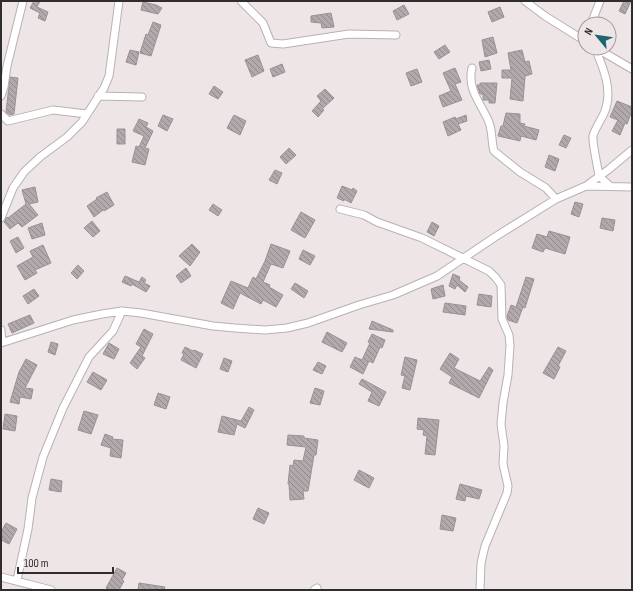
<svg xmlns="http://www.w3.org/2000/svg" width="633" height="591" font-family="'Sofia Sans Condensed',sans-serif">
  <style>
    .building { fill: url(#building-back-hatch); stroke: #999193 }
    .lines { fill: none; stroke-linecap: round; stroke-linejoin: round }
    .minor-casing { stroke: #b9b0b3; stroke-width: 9 }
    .minor { stroke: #fff; stroke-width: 7 }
  </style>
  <defs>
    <pattern id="building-back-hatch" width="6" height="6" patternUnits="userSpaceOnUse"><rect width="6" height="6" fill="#b2a9ac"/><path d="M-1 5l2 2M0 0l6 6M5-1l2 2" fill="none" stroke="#918a8c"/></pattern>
  </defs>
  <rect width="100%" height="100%" fill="#eee5e7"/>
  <path class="building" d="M34,1H40L37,7L48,12L45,21L38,18L40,13L30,8Z
    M624,1H631L625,14L619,11Z
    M143,2L156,5L162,8L158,14L141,10Z
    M404,5L409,14L397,20L393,11Z
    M500,7L504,17L492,22L488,12Z
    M331,13L334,27L322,28L321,23L311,22V16Z
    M153,22L161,25L151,56L140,53L146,34L148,35Z
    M493,37L497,53L485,57L482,40Z
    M445,45L450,52L439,59L434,52Z
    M130,50L139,52L136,65L126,62Z
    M522,50L525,62L529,61L532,74L525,76L523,101L510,99L512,78H502V70H511L508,53Z
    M258,55L264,71L252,77L245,60Z
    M489,60L491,69L481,71L479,62Z
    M282,64L285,72L273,77L270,69Z
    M455,68L461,82L455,84L462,100L443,107L439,96L451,91L443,73Z
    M417,69L422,82L411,86L406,73Z
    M10,77L18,78L14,114L10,115L6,112Z
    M480,83H497L495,103H489V100H483V94H480L477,85H480Z
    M214,86L223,92L218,99L209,94Z
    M325,89L334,98L322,109L324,110L318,117L312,111L321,101L317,96Z
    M617,101L632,107V111L627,124L625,123L620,135L612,131L618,120L610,117Z
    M506,113L520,114V123L525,124L524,126L539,130L536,140L521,136L520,141L498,136L501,126H503Z
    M163,115L173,119L167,131L158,126Z
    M234,115L246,121L240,135L227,128Z
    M466,115L467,121L458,124L461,130L448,136L443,122L455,117L456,119Z
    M139,119L148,123L146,127L153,131L145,148L149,149L145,165L132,162L136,146L139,147L144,136L133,131Z
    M117,129H125V144H117Z
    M564,135L571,138L566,148L559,145Z
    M289,148L296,155L286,164L280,157Z
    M549,155L559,159L555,171L545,167Z
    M275,170L282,173L277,184L269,180Z
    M342,186L352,190L353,188L357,191L351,203L344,199V201L337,198Z
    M35,187L38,202L29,204L38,215L22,227L18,223L10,229L4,222L7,217L8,218L26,204L22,190Z
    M107,192L114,205L104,211L103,210L94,217L87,206L97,199L96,198Z
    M575,202L583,204L579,217L571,214Z
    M213,204L222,210L218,216L209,210Z
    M301,212L315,220L305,238L291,230Z
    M602,218L615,220L613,231L600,228Z
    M92,221L100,231L93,237L84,228Z
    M432,222L439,226L434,236L427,232Z
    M42,223L45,235L32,239L28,228Z
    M549,231L570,237L565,254L545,248L543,252L532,248L537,234L547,237Z
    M18,237L24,248L16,253L10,241Z
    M192,244L200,252L190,266L179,256Z
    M271,244L290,251L283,268L271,264L263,282L270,285L269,287L283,295L276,307L263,300L261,304L240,293L233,309L221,303L231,281L248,288L253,277L256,279L265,261Z
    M43,245L51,263L35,270L37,273L25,280L17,266L33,257L30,251Z
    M303,250L315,256L310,265L299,259Z
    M78,265L84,271L77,279L71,273Z
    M186,268L191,276L181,283L176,276Z
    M453,274L460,277L459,280L468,287L465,292L457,285L455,289L449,286Z
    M125,276L139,282L142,277L146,280L144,283L150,286L146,292L132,284L131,286L122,282Z
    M526,277L534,279L525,308L523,307L517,323L508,320L507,316L511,305L516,307Z
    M295,283L308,291L304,298L291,289Z
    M443,285L445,296L433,299L431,289Z
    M34,289L39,296L28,304L23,296Z
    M479,294L492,296L491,307L477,305Z
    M445,303L466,306L465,315L443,312Z
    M30,315L34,323L12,333L8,324Z
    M372,321L393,330V332L369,329Z
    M144,329L153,334L142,356L145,358L137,369L130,363L141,347L136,344Z
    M327,332L347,343L342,352L322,342Z
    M372,334L385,340L382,348L380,347L373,363L369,361L363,374L350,367L355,357L362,360L370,343L368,342Z
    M51,342L58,344L55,355L48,352Z
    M109,343L119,349L114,359L103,354Z
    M185,347L193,351L194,350L203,354L196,368L181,360L184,354L182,353Z
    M558,347L566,351L558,366L560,367L554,379L543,373Z
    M450,353L459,359L454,368L480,381L489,367L493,370L479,398L449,383L452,377L440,369Z
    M405,357L417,360L410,390L402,388L405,376L401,375Z
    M224,358L232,361L228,372L220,369Z
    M26,359L37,365L25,388L33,389L31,399L20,397L19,404L10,402L19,372Z
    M318,362L326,366L322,374L313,370Z
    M93,372L107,380L101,390L87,382Z
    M362,379L386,392L379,406L368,401L372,392L359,384Z
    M315,388L324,391L320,405L310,403Z
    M158,393L170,397L166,409L154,405Z
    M249,407L254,410L245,428L237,424L234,435L218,432L222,416L241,421Z
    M84,411L98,415L91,434L78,430Z
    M5,414L17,416L15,431L3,429Z
    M418,418L439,420L435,455L425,454L427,436L423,435L424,430L417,429Z
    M105,434L113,437L112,439L123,440L121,458L110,456L111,448L101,445Z
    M288,435L304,436V438L318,440L316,455H314L308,491H303L304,499L290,500L289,484H288L290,465L293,466L294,460L303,461L306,447L287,445Z
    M359,470L374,478L369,488L354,480Z
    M51,479L62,481L61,492L49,490Z
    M460,484L482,490L479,499L466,496L465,501L456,499Z
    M258,508L269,513L264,524L253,519Z
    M442,515L456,518L453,531L440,529Z
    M6,523L17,529L9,544L1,540V532Z
    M117,568L126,573L122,580L124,581L119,590H110L106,588Z
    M139,583L165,587L164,590H138Z"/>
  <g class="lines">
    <g class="minor-casing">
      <path id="minor" d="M241,1L263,23L271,43L283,44L349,34L396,35
        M525,1L545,16L585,41
        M591,24L600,1
        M595,48C603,67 613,90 605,111C602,119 595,128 593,136C592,143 598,168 599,176L610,186
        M596,48L632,69
        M472,68C467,89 480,102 488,120C493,130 491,141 494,151L520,172L546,188L556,199
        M1,96L4,87L7,66L23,1
        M98,96L142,97
        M1,114L8,121L53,110L87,114
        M586,186L632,187
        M340,209L364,215L377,222L422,238L489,271L496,278L501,285L502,319L509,335L510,345L508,375L503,403L501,424L504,446L503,464L508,486L507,493L485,546L481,563L480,590
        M1,218L13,188L24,172L40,157L67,137L82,122L104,88L109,76L119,1
        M1,330L2,342
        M1,343L73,320L102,314L122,311L141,313L213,326L235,328L265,330L287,328L308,323L359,305L393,295L437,276L495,237L556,199L586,186L608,170L632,150
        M1,577L51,590
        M17,580L28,529L32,498L43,457L63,408L89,357L113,331L122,311
        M314,590L317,588"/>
    </g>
    <use href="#minor" class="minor"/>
  </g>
  <rect width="633" height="591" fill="none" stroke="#302d2e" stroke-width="4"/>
  <g transform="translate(597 36) rotate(299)"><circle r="19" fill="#eee5e7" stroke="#a29b9d"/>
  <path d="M0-3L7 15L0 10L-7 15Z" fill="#1b6671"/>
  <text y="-6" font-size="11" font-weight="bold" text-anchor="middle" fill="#302d2e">N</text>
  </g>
  <path d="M18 567v6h95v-6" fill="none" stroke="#302d2e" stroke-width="2"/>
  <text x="24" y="567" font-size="12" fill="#302d2e" stroke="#eee5e7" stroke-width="3" paint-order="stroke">100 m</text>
</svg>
